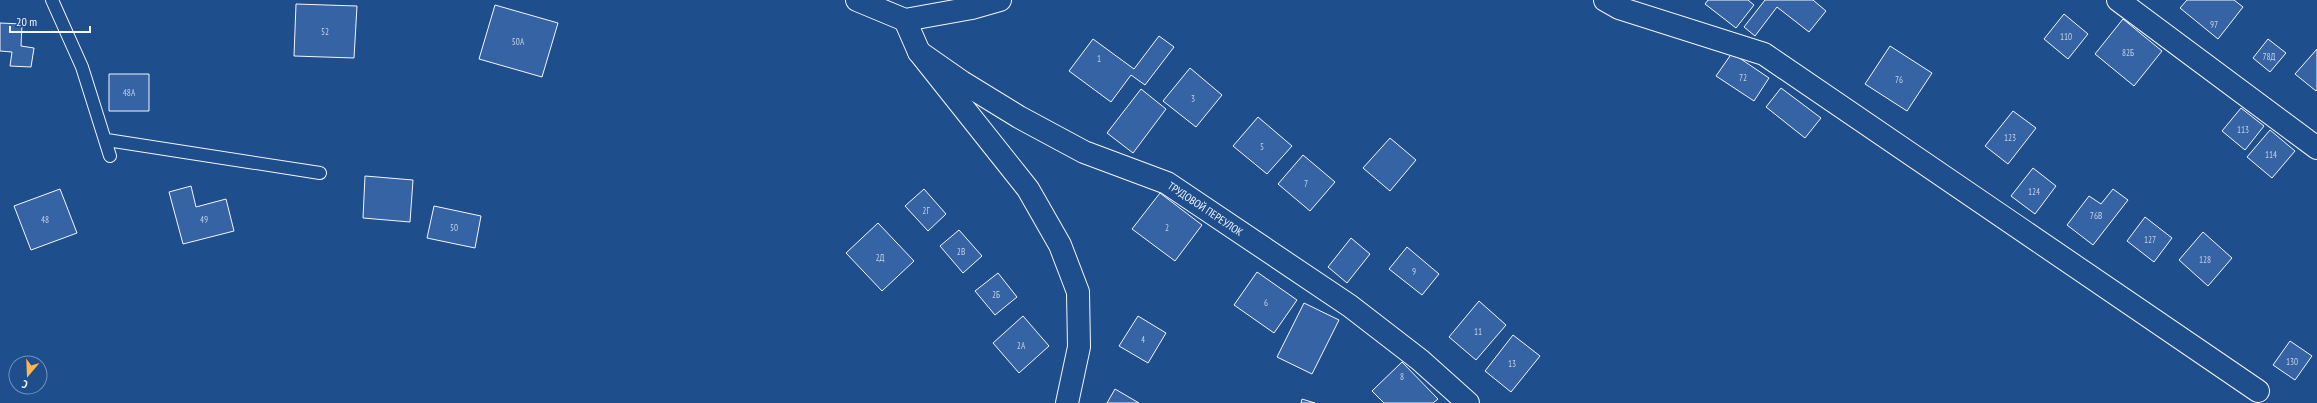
<svg xmlns="http://www.w3.org/2000/svg" width="2317" height="403" font-family="'PT Sans Narrow',sans-serif">
  <style>
    .building { fill: #3563a3; stroke: #f2f6ff }
    .lines { fill: none; stroke-linecap: round; stroke-linejoin: round }
    .service-casing { stroke: #f2f6ff; stroke-width: 14 }
    .minor-casing { stroke: #f2f6ff; stroke-width: 24 }
    .service { stroke: #1f4e8c; stroke-width: 12 }
    .minor { stroke: #1f4e8c; stroke-width: 22 }
    .labels { text-anchor: middle; dominant-baseline: central; stroke-width: 3; stroke-linejoin: round; paint-order: stroke }
    .number-label { font-size: 9px; fill: #c3d1e8 }
    .street-label { font-size: 11px; fill: #f2f6ff; stroke: #1f4e8c }
  </style>
  <rect width="100%" height="100%" fill="#1f4e8c"/>
  <path class="building" d="M1708,0H1748L1754,5L1736,28L1705,4Z
    M1765,0H1813L1826,11L1809,32L1777,7L1755,36L1744,27Z
    M2187,0H2234L2243,7L2218,39L2180,8Z
    M296,4L357,6L354,58L294,56Z
    M495,5L558,23L542,77L479,59Z
    M2064,14L2088,34L2068,59L2044,39Z
    M2123,19L2162,51L2134,86L2095,54Z
    M0,23L22,24L21,46L34,48L31,67L10,66L12,52L0,51Z
    M1159,36L1174,47L1145,85L1131,75L1111,102L1069,71L1093,39L1134,69Z
    M2268,39L2286,53L2270,72L2253,58Z
    M1890,46L1932,73L1907,111L1865,84Z
    M2317,49V90L2316,91L2295,74Z
    M1732,53L1769,78L1754,101L1716,76Z
    M1190,68L1222,95L1196,127L1163,101Z
    M109,74H149V111H109Z
    M1781,88L1821,118L1805,138L1766,107Z
    M1141,89L1166,109L1133,153L1107,133Z
    M2241,108L2264,126L2245,150L2222,131Z
    M2013,111L2036,128L2008,164L1985,146Z
    M1258,117L1292,146L1267,174L1233,146Z
    M2270,130L2295,151L2272,178L2247,157Z
    M1390,138L1416,160L1390,191L1363,168Z
    M1303,155L1335,182L1310,211L1278,184Z
    M2033,168L2056,186L2035,214L2011,196Z
    M365,176L413,180L410,222L363,218Z
    M191,186L196,207L226,199L234,231L183,244L169,192Z
    M60,189L77,233L31,250L14,206Z
    M924,189L946,214L928,231L905,206Z
    M2113,189L2128,200L2093,245L2067,225L2089,196L2101,204Z
    M1160,193L1202,225L1175,261L1132,229Z
    M434,206L481,216L475,248L427,238Z
    M2145,217L2172,238L2154,262L2127,241Z
    M878,223L914,261L882,291L846,253Z
    M959,230L982,256L963,273L940,246Z
    M2203,232L2232,258L2208,286L2179,260Z
    M1351,238L1370,254L1347,283L1328,267Z
    M1407,247L1439,274L1422,295L1389,269Z
    M1257,272L1297,300L1274,333L1234,305Z
    M998,273L1017,297L995,315L975,291Z
    M1479,301L1506,325L1476,360L1449,337Z
    M1304,303L1339,320L1312,374L1277,357Z
    M1023,316L1049,346L1019,373L993,343Z
    M1138,316L1166,333L1148,363L1119,346Z
    M1513,335L1540,356L1511,392L1485,371Z
    M2290,341L2312,356L2295,380L2273,365Z
    M1402,362L1438,399L1433,403H1384L1372,391Z
    M1115,389L1139,403H1107Z
    M1302,399L1315,403H1301Z"/>
  <g class="lines">
    <g class="service-casing">
      <path id="service" d="M52,0L82,67L110,156
        M107,140L320,173"/>
    </g>
    <g class="minor-casing">
      <g id="minor">
        <path d="M857,0L905,20L972,8L1000,0"/>
        <path d="M1605,0L1619,8L1764,54L2258,391"/>
        <path d="M2118,0L2317,148"/>
        <path d="M905,20L919,52L1028,189L1060,245L1078,292L1079,347L1067,403"/>
        <path id="s1" d="M919,52L962,82L1019,117L1084,152L1167,183L1350,306L1420,360L1468,403"/>
      </g>
    </g>
    <use href="#service" class="service"/>
    <use href="#minor" class="minor"/>
  </g>
  <g class="labels">
    <g class="number-label">
      <text x="2214" y="24">97</text>
      <text x="325" y="31">52</text>
      <text x="2066" y="36">110</text>
      <text x="518" y="41">50А</text>
      <text x="2128" y="52">82Б</text>
      <text x="2269" y="56">78Д</text>
      <text x="1099" y="58">1</text>
      <text x="1743" y="77">72</text>
      <text x="1899" y="79">76</text>
      <text x="129" y="92">48А</text>
      <text x="1193" y="98">3</text>
      <text x="2243" y="129">113</text>
      <text x="2010" y="137">123</text>
      <text x="1262" y="146">5</text>
      <text x="2271" y="154">114</text>
      <text x="1306" y="183">7</text>
      <text x="2034" y="191">124</text>
      <text x="926" y="210">2Г</text>
      <text x="2096" y="215">76В</text>
      <text x="45" y="219">48</text>
      <text x="204" y="219">49</text>
      <text x="454" y="227">50</text>
      <text x="1167" y="227">2</text>
      <text x="2150" y="239">127</text>
      <text x="961" y="251">2В</text>
      <text x="880" y="257">2Д</text>
      <text x="2205" y="259">128</text>
      <text x="1414" y="271">9</text>
      <text x="996" y="294">2Б</text>
      <text x="1266" y="302">6</text>
      <text x="1478" y="331">11</text>
      <text x="1143" y="339">4</text>
      <text x="1021" y="345">2А</text>
      <text x="2292" y="361">130</text>
      <text x="1512" y="363">13</text>
      <text x="1402" y="376">8</text>
    </g>
    <g class="street-label">
      <text stroke="none"><textPath href="#s1" startOffset="328">ТРУДОВОЙ ПЕРЕУЛОК</textPath></text>
    </g>
  </g>
  <g transform="translate(28 375) rotate(199)"><circle r="19" fill="#1f4e8c" stroke="#7391ba"/>
  <path d="M0-3L7 15L0 10L-7 15Z" fill="#ffb74d"/>
  <text y="-6" font-size="11" font-weight="bold" text-anchor="middle" fill="#f2f6ff">С</text>
  </g>
  <path d="M10 26v6h80v-6" fill="none" stroke="#f2f6ff" stroke-width="2"/>
  <text x="16" y="26" font-size="12" fill="#f2f6ff" stroke="#1f4e8c" stroke-width="3" paint-order="stroke">20 m</text>
</svg>
